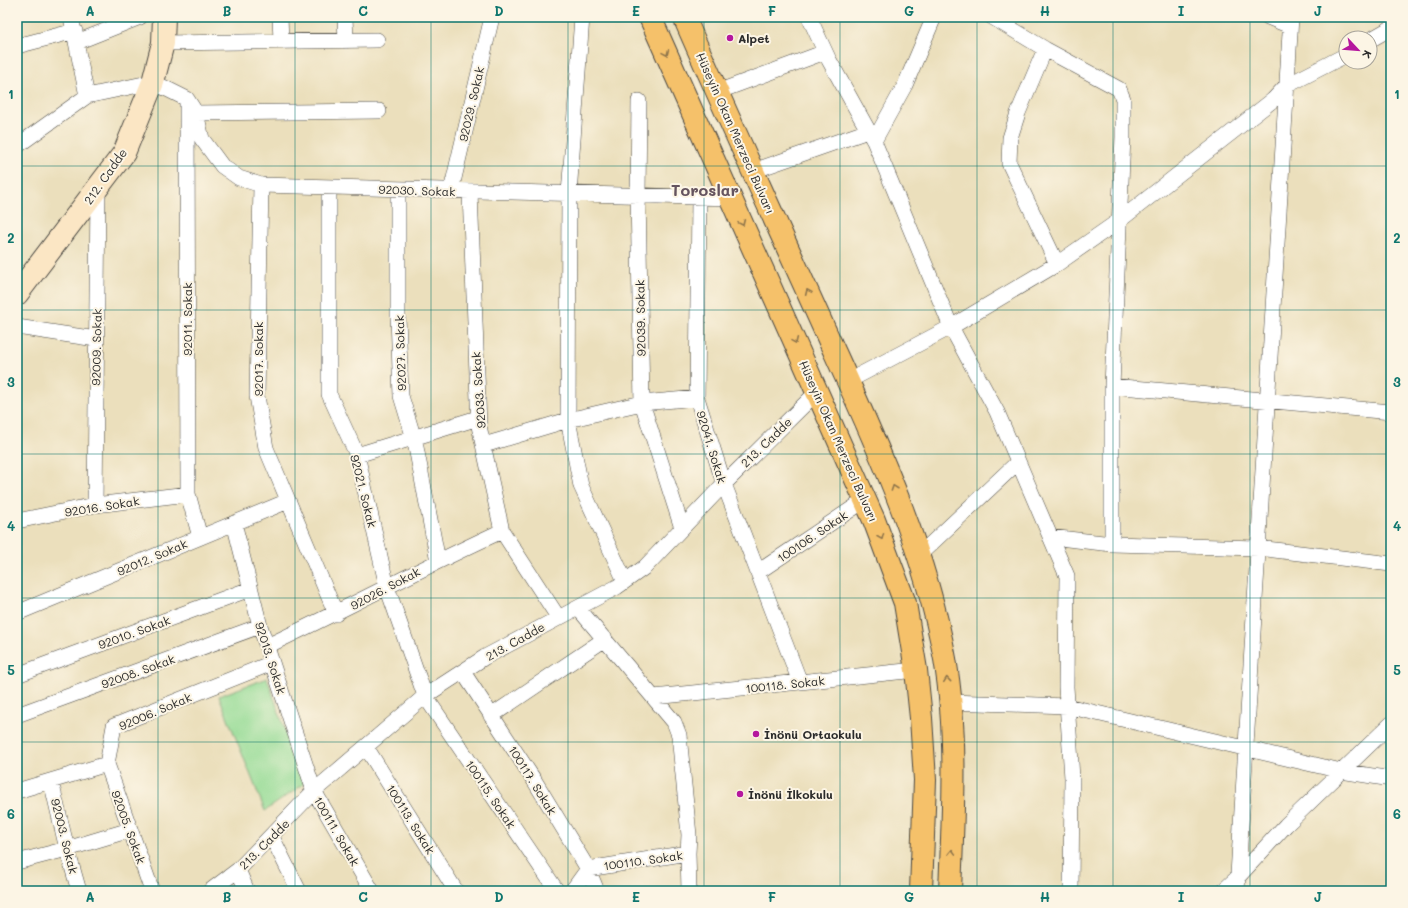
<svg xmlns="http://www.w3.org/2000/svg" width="1408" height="908" font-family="Mali,sans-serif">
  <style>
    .green { fill: #95db95; stroke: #608360 }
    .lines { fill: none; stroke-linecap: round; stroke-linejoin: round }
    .street-casing { stroke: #484641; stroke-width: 16 }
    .secondary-casing { stroke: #484641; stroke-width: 24 }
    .primary-casing { stroke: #484641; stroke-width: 24 }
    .street { stroke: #fff; stroke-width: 15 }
    .secondary { stroke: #fbe6c4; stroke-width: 22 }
    .primary { stroke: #f5c16b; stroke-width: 22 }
    .oneway { stroke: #90764b }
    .grid { fill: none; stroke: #0f766e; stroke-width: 1; stroke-opacity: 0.55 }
    .poi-dot { fill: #b5179e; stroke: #fcf5e5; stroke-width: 1.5 }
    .labels { text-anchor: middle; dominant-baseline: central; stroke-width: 4; stroke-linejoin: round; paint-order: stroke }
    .poi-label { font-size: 12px; font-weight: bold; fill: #2b2b2b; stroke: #fcf5e5; text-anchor: start }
    .street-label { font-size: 12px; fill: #2b2b2b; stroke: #fcf5e5 }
    .district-label { font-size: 16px; font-weight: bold; fill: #65545f; stroke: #fcf5e5 }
    .neatline { fill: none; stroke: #0f766e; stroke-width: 1.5 }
    .grid-label { font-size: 13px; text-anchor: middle; font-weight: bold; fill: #0f766e }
  </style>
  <rect width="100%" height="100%" fill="#fcf5e5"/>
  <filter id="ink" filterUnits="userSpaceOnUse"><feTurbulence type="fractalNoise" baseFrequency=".025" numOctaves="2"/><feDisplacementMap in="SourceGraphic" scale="8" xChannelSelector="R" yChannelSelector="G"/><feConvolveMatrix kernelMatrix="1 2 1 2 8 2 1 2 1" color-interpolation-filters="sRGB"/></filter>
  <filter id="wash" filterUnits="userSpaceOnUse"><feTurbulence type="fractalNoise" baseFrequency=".012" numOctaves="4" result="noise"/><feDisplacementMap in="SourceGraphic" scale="16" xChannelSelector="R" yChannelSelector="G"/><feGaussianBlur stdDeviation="0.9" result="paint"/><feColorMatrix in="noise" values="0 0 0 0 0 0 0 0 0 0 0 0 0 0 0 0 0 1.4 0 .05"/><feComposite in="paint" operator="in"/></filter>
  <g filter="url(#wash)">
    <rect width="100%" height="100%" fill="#ebdfbc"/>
    <path class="green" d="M267,678L304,784L265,811L219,696Z"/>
  </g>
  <g filter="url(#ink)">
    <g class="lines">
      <g class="street-casing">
        <path id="street" d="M71,17L87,96
          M280,17L281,41
          M345,17L346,41
          M582,17L569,194L568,420L581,486L625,581
          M809,17L829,60L874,141L951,327L997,412L1067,576L1066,687L1072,778L1071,891
          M992,17L1045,49L1119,89L1123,99V137L1112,386V544
          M1268,17L1290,26
          M1370,40L1391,28
          M77,42L140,17
          M163,43L377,40
          M17,46L75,31
          M1045,49L1018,113L1010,138L1009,163L1057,264
          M717,92L825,52
          M187,100L188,494L200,537
          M639,101L638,196L642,403L682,528
          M196,113L379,111
          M874,141L905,85L934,17
          M17,146L87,96L153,82L187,99L196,113L202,139L222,166L239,178L261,185L731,198
          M753,171L868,131
          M261,185L257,396L266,448L336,614
          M329,187V394L357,455L387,587L425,696L557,891
          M398,190V317L401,396L415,442L438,561
          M451,191L492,17
          M470,192L479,426L502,531L558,617
          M699,198L697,398L724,484L800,682
          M17,327L96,339
          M848,381L951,327L1057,264L1120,220L1273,100L1286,86L1346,55
          M1112,386L1391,412
          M484,445L568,420L642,403L697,398
          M357,455L478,418
          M95,505L98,189
          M17,521L95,505L188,494
          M234,523L260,626L314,791L372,891
          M1050,537L1112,544L1258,548L1391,564
          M918,556L1018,462
          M758,572L865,500
          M578,608L674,722L679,735L689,835L688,853L689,891
          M17,613L288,501
          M267,646C346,609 423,567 502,531
          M463,672L534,780L588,869L597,891
          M17,675L250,589
          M654,697L916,670
          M949,702L1067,706L1341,771L1391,779
          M17,715L260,626
          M491,716L605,639
          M366,747L456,891
          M107,764L114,726L272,663
          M107,764L152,891
          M51,781L67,849L79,891
          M17,791L107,764
          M272,837L299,891
          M17,862L67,849L130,830
          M238,870L247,891
          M210,891L238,870L314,791L425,696L485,657L617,587L645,567L724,484L817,392
          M572,891L588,869L688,853
          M1223,891L1238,877L1286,825L1391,724
          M1237,891L1291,17"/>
      </g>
      <g class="secondary-casing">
        <path id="secondary" d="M17,294L124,153L153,82L163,43L164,17"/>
      </g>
      <g class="primary-casing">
        <path id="primary" d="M650,17L874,520L905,603L916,670L921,718L925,780L921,891
          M684,17C732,127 782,235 831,344C877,445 925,548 945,659C958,735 953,814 950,891"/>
      </g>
      <use href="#street" class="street"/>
      <use href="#secondary" class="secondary"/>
      <use href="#primary" class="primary"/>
    </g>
    <defs><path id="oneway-chevron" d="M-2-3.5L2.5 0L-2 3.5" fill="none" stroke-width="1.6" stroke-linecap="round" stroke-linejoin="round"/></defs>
    <g class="oneway">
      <use href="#oneway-chevron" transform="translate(666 53) rotate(66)"/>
      <use href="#oneway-chevron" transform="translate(742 223) rotate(66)"/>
      <use href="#oneway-chevron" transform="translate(808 292) rotate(-114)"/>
      <use href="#oneway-chevron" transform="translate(795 341) rotate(66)"/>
      <use href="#oneway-chevron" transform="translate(894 488) rotate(-109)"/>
      <use href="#oneway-chevron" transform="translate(881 537) rotate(68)"/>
      <use href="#oneway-chevron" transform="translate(947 680) rotate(-96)"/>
      <use href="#oneway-chevron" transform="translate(952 852) rotate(-88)"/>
    </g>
  </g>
  <path class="grid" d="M158,17V891M295,17V891M431,17V891M568,17V891M704,17V891M840,17V891M977,17V891M1113,17V891M1250,17V891M17,166H1391M17,310H1391M17,454H1391M17,598H1391M17,742H1391"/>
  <g class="poi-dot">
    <circle cx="730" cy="38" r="4"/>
    <circle cx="756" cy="734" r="4"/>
    <circle cx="740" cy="794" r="4"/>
  </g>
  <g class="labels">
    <g class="poi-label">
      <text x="738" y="38">Alpet</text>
      <text x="764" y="734">İnönü Ortaokulu</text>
      <text x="748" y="794">İnönü İlkokulu</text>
    </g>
    <g class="street-label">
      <text transform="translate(471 104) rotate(-77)">92029. Sokak</text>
      <text transform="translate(736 133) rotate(66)">Hüseyin Okan Merzeci Bulvarı</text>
      <text transform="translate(105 176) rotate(-55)">212. Cadde</text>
      <text transform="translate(417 190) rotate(2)">92030. Sokak</text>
      <text transform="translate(640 318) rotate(-91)">92039. Sokak</text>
      <text transform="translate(187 319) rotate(-90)">92011. Sokak</text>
      <text transform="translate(96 347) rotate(-89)">92009. Sokak</text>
      <text transform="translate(400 353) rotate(-92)">92027. Sokak</text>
      <text transform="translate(258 359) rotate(-90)">92017. Sokak</text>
      <text transform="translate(478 390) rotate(-94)">92033. Sokak</text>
      <text transform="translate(839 441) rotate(66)">Hüseyin Okan Merzeci Bulvarı</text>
      <text transform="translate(766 442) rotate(-44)">213. Cadde</text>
      <text transform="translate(712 447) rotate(73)">92041. Sokak</text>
      <text transform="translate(364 491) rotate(76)">92021. Sokak</text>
      <text transform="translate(102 506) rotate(-9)">92016. Sokak</text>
      <text transform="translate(812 536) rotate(-34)">100106. Sokak</text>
      <text transform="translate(152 557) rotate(-23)">92012. Sokak</text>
      <text transform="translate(385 588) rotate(-28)">92026. Sokak</text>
      <text transform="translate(134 632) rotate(-20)">92010. Sokak</text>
      <text transform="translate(515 641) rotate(-29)">213. Cadde</text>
      <text transform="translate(271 658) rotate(72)">92013. Sokak</text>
      <text transform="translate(138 671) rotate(-20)">92008. Sokak</text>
      <text transform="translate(785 684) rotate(-6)">100118. Sokak</text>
      <text transform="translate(155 711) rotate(-23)">92006. Sokak</text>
      <text transform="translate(533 780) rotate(58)">100117. Sokak</text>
      <text transform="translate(491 794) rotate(56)">100115. Sokak</text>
      <text transform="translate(411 819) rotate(58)">100113. Sokak</text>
      <text transform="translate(129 827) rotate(70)">92005. Sokak</text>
      <text transform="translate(337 831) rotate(60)">100111. Sokak</text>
      <text transform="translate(65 836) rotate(76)">92003. Sokak</text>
      <text transform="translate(264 844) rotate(-45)">213. Cadde</text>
      <text transform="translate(643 860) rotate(-8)">100110. Sokak</text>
    </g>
    <g class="district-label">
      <text x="705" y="189">Toroslar</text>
    </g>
  </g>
  <rect width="1408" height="908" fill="none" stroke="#fcf5e5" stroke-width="44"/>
  <g transform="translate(1358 50) rotate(116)"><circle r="19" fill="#fcf5e5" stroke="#a8a49b"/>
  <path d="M0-3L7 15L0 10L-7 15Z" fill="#b5179e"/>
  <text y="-6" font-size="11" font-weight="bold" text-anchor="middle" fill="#2b2b2b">K</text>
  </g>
  <rect x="22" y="22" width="1364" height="864" class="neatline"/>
  <g class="grid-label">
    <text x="90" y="16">A</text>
    <text x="227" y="16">B</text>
    <text x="363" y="16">C</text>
    <text x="499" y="16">D</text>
    <text x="636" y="16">E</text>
    <text x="772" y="16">F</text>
    <text x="909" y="16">G</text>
    <text x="1045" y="16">H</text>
    <text x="1181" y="16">I</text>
    <text x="1318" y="16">J</text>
    <text x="11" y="99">1</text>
    <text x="1397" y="99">1</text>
    <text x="11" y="243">2</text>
    <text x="1397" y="243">2</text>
    <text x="11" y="387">3</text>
    <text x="1397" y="387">3</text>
    <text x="11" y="531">4</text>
    <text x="1397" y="531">4</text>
    <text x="11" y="675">5</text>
    <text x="1397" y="675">5</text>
    <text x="11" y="819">6</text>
    <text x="1397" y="819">6</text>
    <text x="90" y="902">A</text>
    <text x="227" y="902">B</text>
    <text x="363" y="902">C</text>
    <text x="499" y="902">D</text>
    <text x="636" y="902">E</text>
    <text x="772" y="902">F</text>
    <text x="909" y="902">G</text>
    <text x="1045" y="902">H</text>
    <text x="1181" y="902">I</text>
    <text x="1318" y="902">J</text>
  </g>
</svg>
